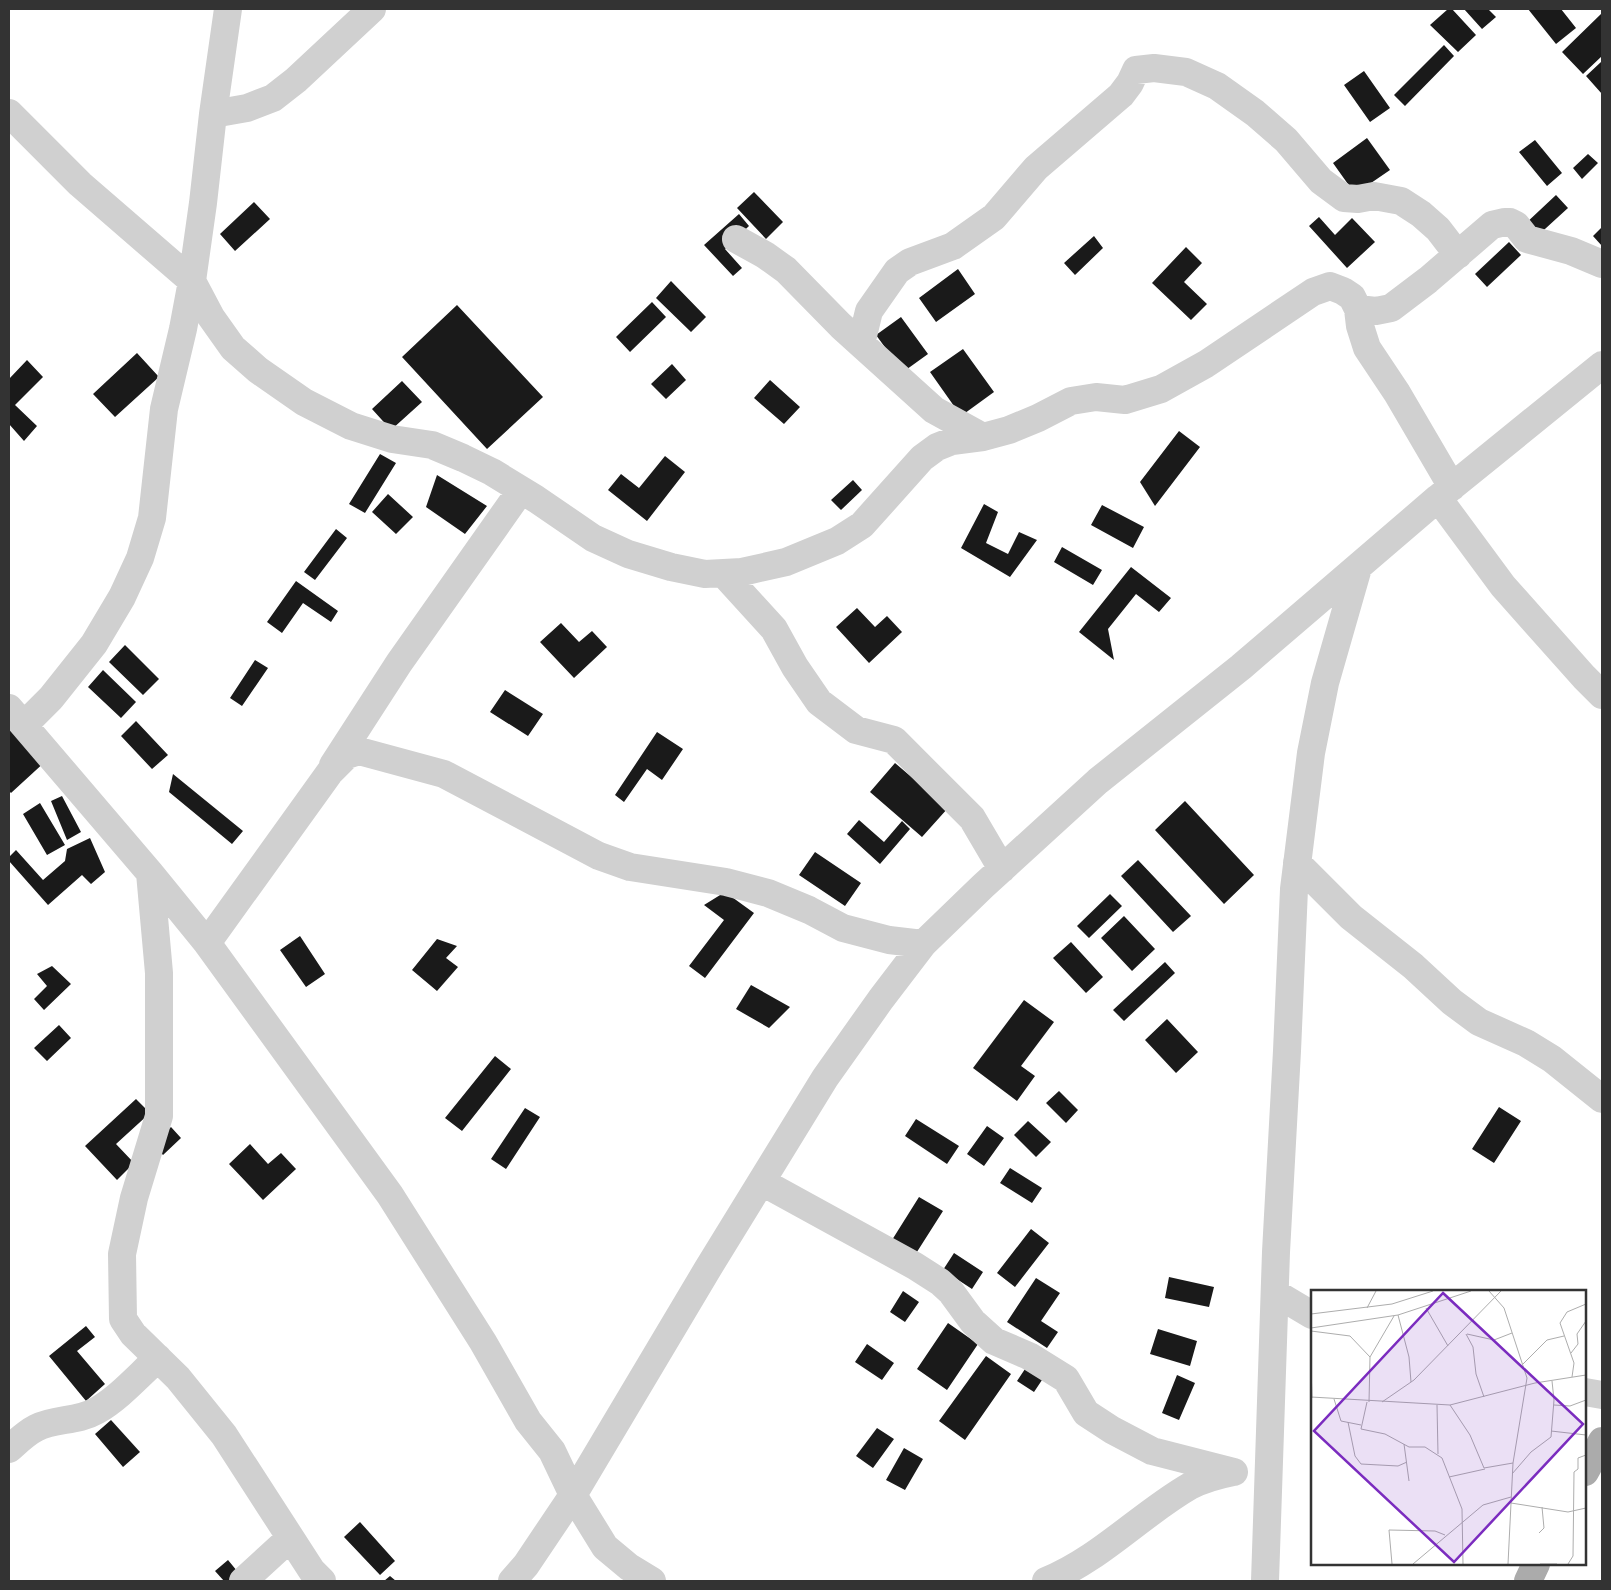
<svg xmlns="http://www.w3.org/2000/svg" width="1611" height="1590" font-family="Rubik,sans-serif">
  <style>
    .building { fill: #1a1a1a }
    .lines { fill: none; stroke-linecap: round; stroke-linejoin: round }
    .minor { stroke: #d0d0d0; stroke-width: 28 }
    .major { stroke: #ababab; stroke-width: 28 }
    .inset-road { fill: none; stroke: #adadad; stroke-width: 1 }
    .view { fill: #7b2cbf; fill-opacity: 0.15; stroke: #7b2cbf; stroke-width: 2.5 }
    .inset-edge { fill: none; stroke: #333; stroke-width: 2.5 }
  </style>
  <rect width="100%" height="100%" fill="#fff"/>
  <path class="building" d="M1448,9H1452L1476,35L1458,52L1430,25Z
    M1464,9H1488L1496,17L1482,29Z
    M1528,9H1561L1576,28L1556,44Z
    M1602,13V56L1583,74L1562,52Z
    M1444,45L1454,56L1405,106L1394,95Z
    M1601,62L1602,63V94L1586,76Z
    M1364,71L1390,108L1370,122L1344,85Z
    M1367,138L1390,170L1355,194L1333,163Z
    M1535,140L1562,173L1547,186L1519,152Z
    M1588,154L1598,163L1582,179L1573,168Z
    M754,192L783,222L766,239L737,208Z
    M1556,195L1568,208L1534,239L1522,227Z
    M254,202L270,219L235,251L220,234Z
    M739,214L749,226L725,249L742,268L733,276L704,245Z
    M1319,217L1335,235L1352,218L1375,242L1347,268L1309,226Z
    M1602,227V246L1593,236Z
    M1094,236L1103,248L1075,275L1064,263Z
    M1509,242L1521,255L1487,287L1475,274Z
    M1186,247L1202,263L1184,282L1207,304L1191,320L1152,283Z
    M958,269L975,294L936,322L919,298Z
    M671,281L706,317L691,332L656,298Z
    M652,302L666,317L630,352L616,337Z
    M457,305L543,397L487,449L402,357Z
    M901,317L928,354L903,372L876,335Z
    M963,349L994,392L961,416L930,372Z
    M137,353L159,377L115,417L93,394Z
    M27,360L43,377L15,405L37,426L24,441L9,424V379Z
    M672,364L686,380L666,399L651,384Z
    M770,380L800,407L784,424L754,398Z
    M402,381L422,402L391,430L372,409Z
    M1179,431L1200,447L1155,506L1140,482Z
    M380,454L396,463L365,513L349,504Z
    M665,456L685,472L647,521L608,490L621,474L639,488Z
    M437,475L487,506L465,534L426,507Z
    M853,480L862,490L841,510L831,500Z
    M388,494L413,517L396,534L372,512Z
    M984,504L998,512L986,543L1008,554L1019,532L1037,540L1010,577L961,548Z
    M1102,505L1144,527L1133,548L1091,525Z
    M336,529L347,538L315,580L304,572Z
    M1062,547L1102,570L1093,585L1054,562Z
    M1131,567L1171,598L1159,612L1136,594L1108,629L1114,660L1079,632Z
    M296,581L338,611L331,622L303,603L282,633L267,622Z
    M857,608L875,627L887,616L902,632L869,663L836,627Z
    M561,623L579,642L592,631L607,647L574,678L540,642Z
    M125,645L159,679L143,695L109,662Z
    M255,660L268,668L242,706L230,698Z
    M103,670L136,702L121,718L88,687Z
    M505,690L543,714L528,736L490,712Z
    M9,717L47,760L11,793L9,791Z
    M136,721L168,755L152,769L121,736Z
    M657,732L683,749L662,780L647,769L624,802L615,795Z
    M895,763L948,808L922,837L870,792Z
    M173,774L243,831L232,844L169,792Z
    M62,796L81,832L67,840L51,801Z
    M1185,801L1254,875L1224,904L1155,830Z
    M40,803L65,845L47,855L23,814Z
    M859,820L884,842L902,821L910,829L880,864L847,834Z
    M90,838L105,872L91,884L82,875L48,905L9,861V857L16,850L43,880L65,861L67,849Z
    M815,852L861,883L845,906L799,875Z
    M1138,860L1191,916L1173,932L1121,876Z
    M725,892L754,913L705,978L689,966L724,920L704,905Z
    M1110,894L1122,906L1089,938L1077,926Z
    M1124,916L1155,949L1132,971L1101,938Z
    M300,936L325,974L306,987L280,950Z
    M437,939L457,946L446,958L458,967L437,991L412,970Z
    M1071,942L1103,977L1086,993L1053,958Z
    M1165,962L1175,973L1124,1021L1113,1010Z
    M52,966L71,984L44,1010L34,999L47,986L37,974Z
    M751,985L790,1007L769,1028L736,1009Z
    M1024,1000L1054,1022L1021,1066L1035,1076L1017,1101L973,1068Z
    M1167,1019L1198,1052L1176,1073L1145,1040Z
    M59,1025L71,1038L47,1061L34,1048Z
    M495,1056L511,1069L462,1131L445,1118Z
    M1059,1091L1078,1110L1066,1123L1046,1103Z
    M136,1099L150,1113L116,1144L134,1163L117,1180L85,1146Z
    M1499,1107L1521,1121L1494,1163L1472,1149Z
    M525,1108L540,1117L506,1169L491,1159Z
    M916,1119L959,1146L947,1164L905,1136Z
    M1028,1121L1051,1142L1036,1157L1014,1135Z
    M987,1126L1004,1138L984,1166L967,1154Z
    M171,1127L181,1138L163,1155L153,1144Z
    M250,1144L268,1164L281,1153L296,1169L263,1200L229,1164Z
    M1010,1168L1042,1188L1032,1203L1000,1183Z
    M919,1197L943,1211L915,1255L892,1240Z
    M1031,1229L1049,1243L1015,1287L997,1273Z
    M954,1253L983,1272L972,1289L943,1270Z
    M1169,1277L1214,1287L1209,1307L1165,1298Z
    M1036,1278L1060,1293L1041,1321L1058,1332L1047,1348L1007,1322Z
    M903,1291L919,1302L905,1322L890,1312Z
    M948,1323L978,1344L947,1390L917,1369Z
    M86,1326L95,1337L77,1351L105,1384L86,1401L49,1356Z
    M1158,1329L1197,1341L1190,1366L1150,1354Z
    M867,1344L894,1363L882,1380L855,1362Z
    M986,1356L1011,1374L965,1440L939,1421Z
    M1027,1366L1044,1377L1034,1392L1017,1381Z
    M1177,1375L1195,1383L1179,1420L1162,1413Z
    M111,1420L140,1452L123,1467L95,1434Z
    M877,1428L894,1439L873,1468L856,1456Z
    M904,1448L923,1459L905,1490L886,1480Z
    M360,1522L395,1561L380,1575L344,1537Z
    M228,1560L242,1577L237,1581H224L215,1571Z
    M390,1576L396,1581H384Z"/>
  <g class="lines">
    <path class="minor" d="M9,113L80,184L192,281L211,317L233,348L258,370L304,402L351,426L392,439L432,445L463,458L492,472L536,499L593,538L628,554L671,567L705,574L742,572L786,562L837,541L862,525L922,458L937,447L952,441L983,437L1009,430L1038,418L1071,401L1096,397L1125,400L1161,389L1206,364L1313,292L1330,286L1343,291L1352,297L1358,309L1360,326L1367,348L1397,393L1452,487
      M213,114L247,108L273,98L296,80L372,9
      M736,239L765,255L786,270L841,326L934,410L983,437
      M1358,309L1376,311L1391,308L1428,280L1492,225L1505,222H1510L1516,225L1527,239L1571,251L1602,264
      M861,344L869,311L897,271L910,262L953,246L994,217L1036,168L1121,95L1130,83L1136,70L1154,68L1186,72L1217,86L1255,113L1286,140L1321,181L1344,198L1358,199L1374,196L1401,201L1421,214L1438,229L1458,255
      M1438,498L1503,586L1584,677L1602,695
      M723,573L774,629L795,667L819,702L856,730L894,740L972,818L1002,869
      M9,708L150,873L207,943L390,1195L483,1342L528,1421L552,1451L573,1495L605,1547L629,1567L652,1581
      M24,725L51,698L94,644L122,597L140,558L152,518L164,409L183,329L192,281L203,203L213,114L228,9
      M333,765L399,663L521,490
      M1297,863L1351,917L1413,966L1452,1002L1479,1022L1526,1043L1552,1059L1602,1099
      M150,873L159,973V1116L134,1198L122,1254L123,1319L133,1334L178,1378L224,1435L312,1571L322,1581
      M207,943L330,772L347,755L359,751L444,774L599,856L630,867L726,882L768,893L809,910L843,928L889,940L923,944
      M762,1182L915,1266L940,1282L951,1292L973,1322L994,1341L1029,1356L1066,1379L1086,1413L1112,1430L1152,1451L1234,1472
      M1275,1293L1312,1315
      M1585,1392L1602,1395
      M9,1449C17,1442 26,1433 36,1428C55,1418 77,1422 96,1411C119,1398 138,1376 158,1358
      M243,1581L290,1538
      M512,1581L526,1565L573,1495L707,1270L825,1078L881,999L923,944L983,886L1098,781L1241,667L1438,498L1602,365
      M1046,1581C1100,1559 1140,1515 1190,1486C1203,1479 1218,1475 1233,1472
      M1265,1581L1276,1252L1287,1051L1294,889L1311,753L1325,683L1358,568"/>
    <path class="major" d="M1585,1472L1602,1441
      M1528,1581L1536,1564"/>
  </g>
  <g transform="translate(1311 1290)">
    <rect width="275" height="275" fill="#fff"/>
    <path class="inset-road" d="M178,1L193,18L216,88L202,173L197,274M56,18L65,1M115,18L137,56M0,24L81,14L122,1M87,25L98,67L100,92M0,38L87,25L160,1M0,41L39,46L59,67M155,44L162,57L165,84L173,107M156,44L183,50L201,43M260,63L267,54L266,44L275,31M212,74L236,50L253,46M0,77L1,108M261,87L263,73L249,33L256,22L275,14M0,107L139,115L224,93L275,85M23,109L30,131L50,135M56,112L50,139L74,144L98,157H114L131,168L151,219L152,274M58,112L59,67L83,26M71,112L103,90L190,1M126,115L127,164M139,115L159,145L173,178L202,173M243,115L259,116L275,110M37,132L44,166L50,174L87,176L96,172M240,141L275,145M93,154L98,191M201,184L220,162L240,147L243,110L241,91M138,187L174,179M200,213L257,222L275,218M228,243L233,238L231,217M81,274L78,240L124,241L134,245M102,274L172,215L200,207M229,274H246M257,274L262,266L263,182L267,179V168L275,165"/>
    <path class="view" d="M132,3L272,134L143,272L3,141Z"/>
    <rect width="275" height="275" class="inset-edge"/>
  </g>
  <rect width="1611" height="1590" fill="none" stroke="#333333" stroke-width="20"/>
</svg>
